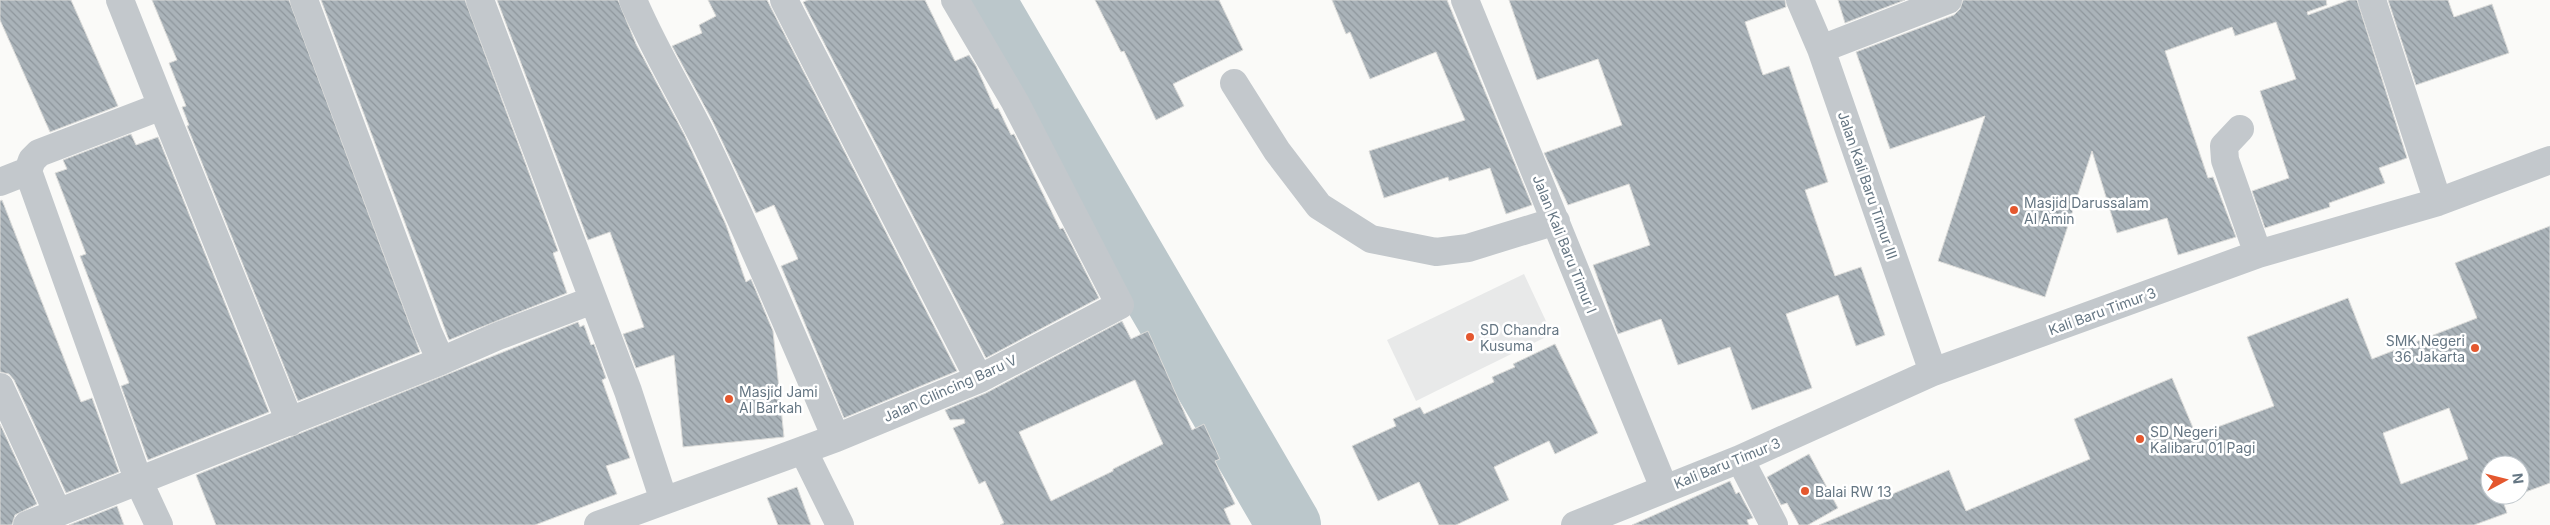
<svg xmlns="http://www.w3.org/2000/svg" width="2550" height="525" font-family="Inter,sans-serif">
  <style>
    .built { fill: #e8e9e9 }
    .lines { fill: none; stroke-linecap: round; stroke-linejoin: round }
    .river { stroke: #bbc7cb; stroke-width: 64 }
    .building { fill: url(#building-back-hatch); stroke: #dcdcda; fill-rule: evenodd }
    .minor { stroke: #c3c8cc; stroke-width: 28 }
    .poi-dot { fill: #e4572e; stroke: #fff; stroke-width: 2 }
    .labels { text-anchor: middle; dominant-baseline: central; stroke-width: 5; stroke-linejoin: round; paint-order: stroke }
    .street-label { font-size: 14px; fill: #657683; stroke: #fff }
    .poi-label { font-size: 14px; fill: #657683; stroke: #fff; text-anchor: start }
  </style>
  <defs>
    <pattern id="building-back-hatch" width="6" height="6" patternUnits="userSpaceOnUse" patternTransform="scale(1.25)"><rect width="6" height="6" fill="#aab3b9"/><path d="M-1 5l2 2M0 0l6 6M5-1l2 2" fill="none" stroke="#8e969c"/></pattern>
  </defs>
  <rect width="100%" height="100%" fill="#fafaf8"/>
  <path class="built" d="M1524,274L1552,334L1416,401L1387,340Z"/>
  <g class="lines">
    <path class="river" d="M983,0L1289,525"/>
  </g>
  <path class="building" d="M0,0H71L118,106L50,132L0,20Z
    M152,0H289L420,352L298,401L187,126L189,125L182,107L186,106L169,63L177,60Z
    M321,0H465L558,251L553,253L567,293L449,340Z
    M497,0H618L636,44L684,134L726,225L746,282L751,279L773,331L784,437L683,447L674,355L636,368L623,334L644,327L610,232L588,240Z
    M708,0H767L957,371L844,418L781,266L798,259L774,205L756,213L712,120L672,46L702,33L699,25L716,16Z
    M808,0H925L955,61L969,55L976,66L995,109L998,108L1011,135L1014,134L1060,229L1063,228L1099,298L986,358L803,2Z
    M1095,0H1219L1243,50L1173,84L1184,106L1156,120L1124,51L1121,52Z
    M1332,0H1447L1532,205L1506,214L1490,168L1449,181L1448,177L1384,198L1369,151L1465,120L1436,52L1370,79L1350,32L1346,34Z
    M1509,0H1785L1786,7L1745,22L1763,75L1789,66L1828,182L1805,190L1835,276L1861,267L1885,335L1856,346L1838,295L1786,314L1812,388L1752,410L1730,347L1678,365L1661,319L1618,334L1593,265L1650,245L1629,184L1568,205L1544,153L1622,125L1598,59L1537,80Z
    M1838,0H1905L1845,23Z
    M1963,0H2326L2327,5L2307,12L2308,15L2349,0H2357L2407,158L2379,168L2385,183L2329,203L2330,207L2265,228L2252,191L2289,178L2260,91L2296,79L2276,22L2235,36L2232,27L2165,51L2208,178L2213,177L2236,237L2178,255L2167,218L2117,233L2092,151L2045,297L1938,261L1985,116L1890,149L1856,52L1954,15L1960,9Z
    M2388,0H2448L2454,17L2492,4L2509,53L2416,85Z
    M131,134L136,145L158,137L269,412L148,460L121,386L129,383L80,256L86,254L55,173L67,169L63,160Z
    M2,200L81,402L92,398L119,472L66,493L14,380L9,374L0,372V201Z
    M2550,226V483L2520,494V465H2490V495H2518L2503,501L2507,513L2474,525H1819L1949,470L1966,511L2090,459L2074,419L2172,378L2196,435L2274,406L2247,337L2348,298L2372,359L2477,318L2455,263ZM2449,408L2468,459L2401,484L2383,433Z
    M1122,321L1131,339L1148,331L1192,430L1204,424L1220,459L1215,461L1235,504L1224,509L1231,525H1000L1004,523L985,481L979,484L953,428L965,423L964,419L950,420L945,410L986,393ZM1135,380L1163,444L1113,469V471L1051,501L1019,432Z
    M578,322L580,327L584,325L591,345L594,344L606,378L602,380L630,458L606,466L617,494L535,525H216L196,475Z
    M1555,344L1598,433L1555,454L1549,441L1494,467L1509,500L1456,525H1439L1419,482L1378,501L1352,446L1396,426L1393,419L1420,407L1424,414L1494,382L1492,377L1515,367L1513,364Z
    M0,424L37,504L15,515L12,525H0Z
    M1809,454L1838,508L1808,525H1799L1787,503L1781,505L1767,477Z
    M1730,481L1736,494L1739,492L1753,518L1747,520L1749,525H1632Z
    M797,487L811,525H778L767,498Z
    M117,506L124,525H69Z"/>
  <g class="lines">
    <path class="minor" d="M120,0L162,106L39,153L32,160L28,171L139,482L159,525
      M304,0L428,332L441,361
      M480,0L628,391L664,501
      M633,0C654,50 683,96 707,146C753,242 794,340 836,438
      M784,0L979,379
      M1465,0L1664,488
      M1800,0L1821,49L1933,372
      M2372,0L2438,202
      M1821,49L1948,0
      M1234,83L1277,151L1319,206L1371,239L1436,252L1468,248L1556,221
      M162,106L290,422
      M2240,129L2224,146L2225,160L2258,254
      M0,182L28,171
      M0,387L58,513
      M803,450L840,525
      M1740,459L1774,525
      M27,525L441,361L498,336L593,300
      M598,525L836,438L979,379L1120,305L1015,102L955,0
      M1575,525L1740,459L1933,372L2258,254L2438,202L2550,160"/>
  </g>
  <g class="poi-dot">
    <circle cx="2014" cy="210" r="5"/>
    <circle cx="1470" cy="337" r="5"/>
    <circle cx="2475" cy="348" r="5"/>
    <circle cx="729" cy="399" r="5"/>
    <circle cx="2140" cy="439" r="5"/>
    <circle cx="1805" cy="491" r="5"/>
  </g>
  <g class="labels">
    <g class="street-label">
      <text transform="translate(1868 185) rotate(71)">Jalan Kali Baru Timur III</text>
      <text transform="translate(1565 244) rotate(68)">Jalan Kali Baru Timur I</text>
      <text transform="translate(2102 311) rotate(-20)">Kali Baru Timur 3</text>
      <text transform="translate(950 388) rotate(-24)">Jalan Cilincing Baru V</text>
      <text transform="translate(1727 463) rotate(-22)">Kali Baru Timur 3</text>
    </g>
    <g class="poi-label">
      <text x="2024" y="202">Masjid Darussalam<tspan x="2024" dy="16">Al Amin</tspan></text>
      <text x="1480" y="329">SD Chandra<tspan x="1480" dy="16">Kusuma</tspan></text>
      <text x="2465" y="340" text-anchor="end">SMK Negeri<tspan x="2465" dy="16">36 Jakarta</tspan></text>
      <text x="739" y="391">Masjid Jami<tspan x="739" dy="16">Al Barkah</tspan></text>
      <text x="2150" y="431">SD Negeri<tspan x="2150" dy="16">Kalibaru 01 Pagi</tspan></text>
      <text x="1815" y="491">Balai RW 13</text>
    </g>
  </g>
  <g transform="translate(2505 480) rotate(83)"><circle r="24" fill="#ffffff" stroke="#c1c8cd"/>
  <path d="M0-4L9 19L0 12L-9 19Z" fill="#e4572e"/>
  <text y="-8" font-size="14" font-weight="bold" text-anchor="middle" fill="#657683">N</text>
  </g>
</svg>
